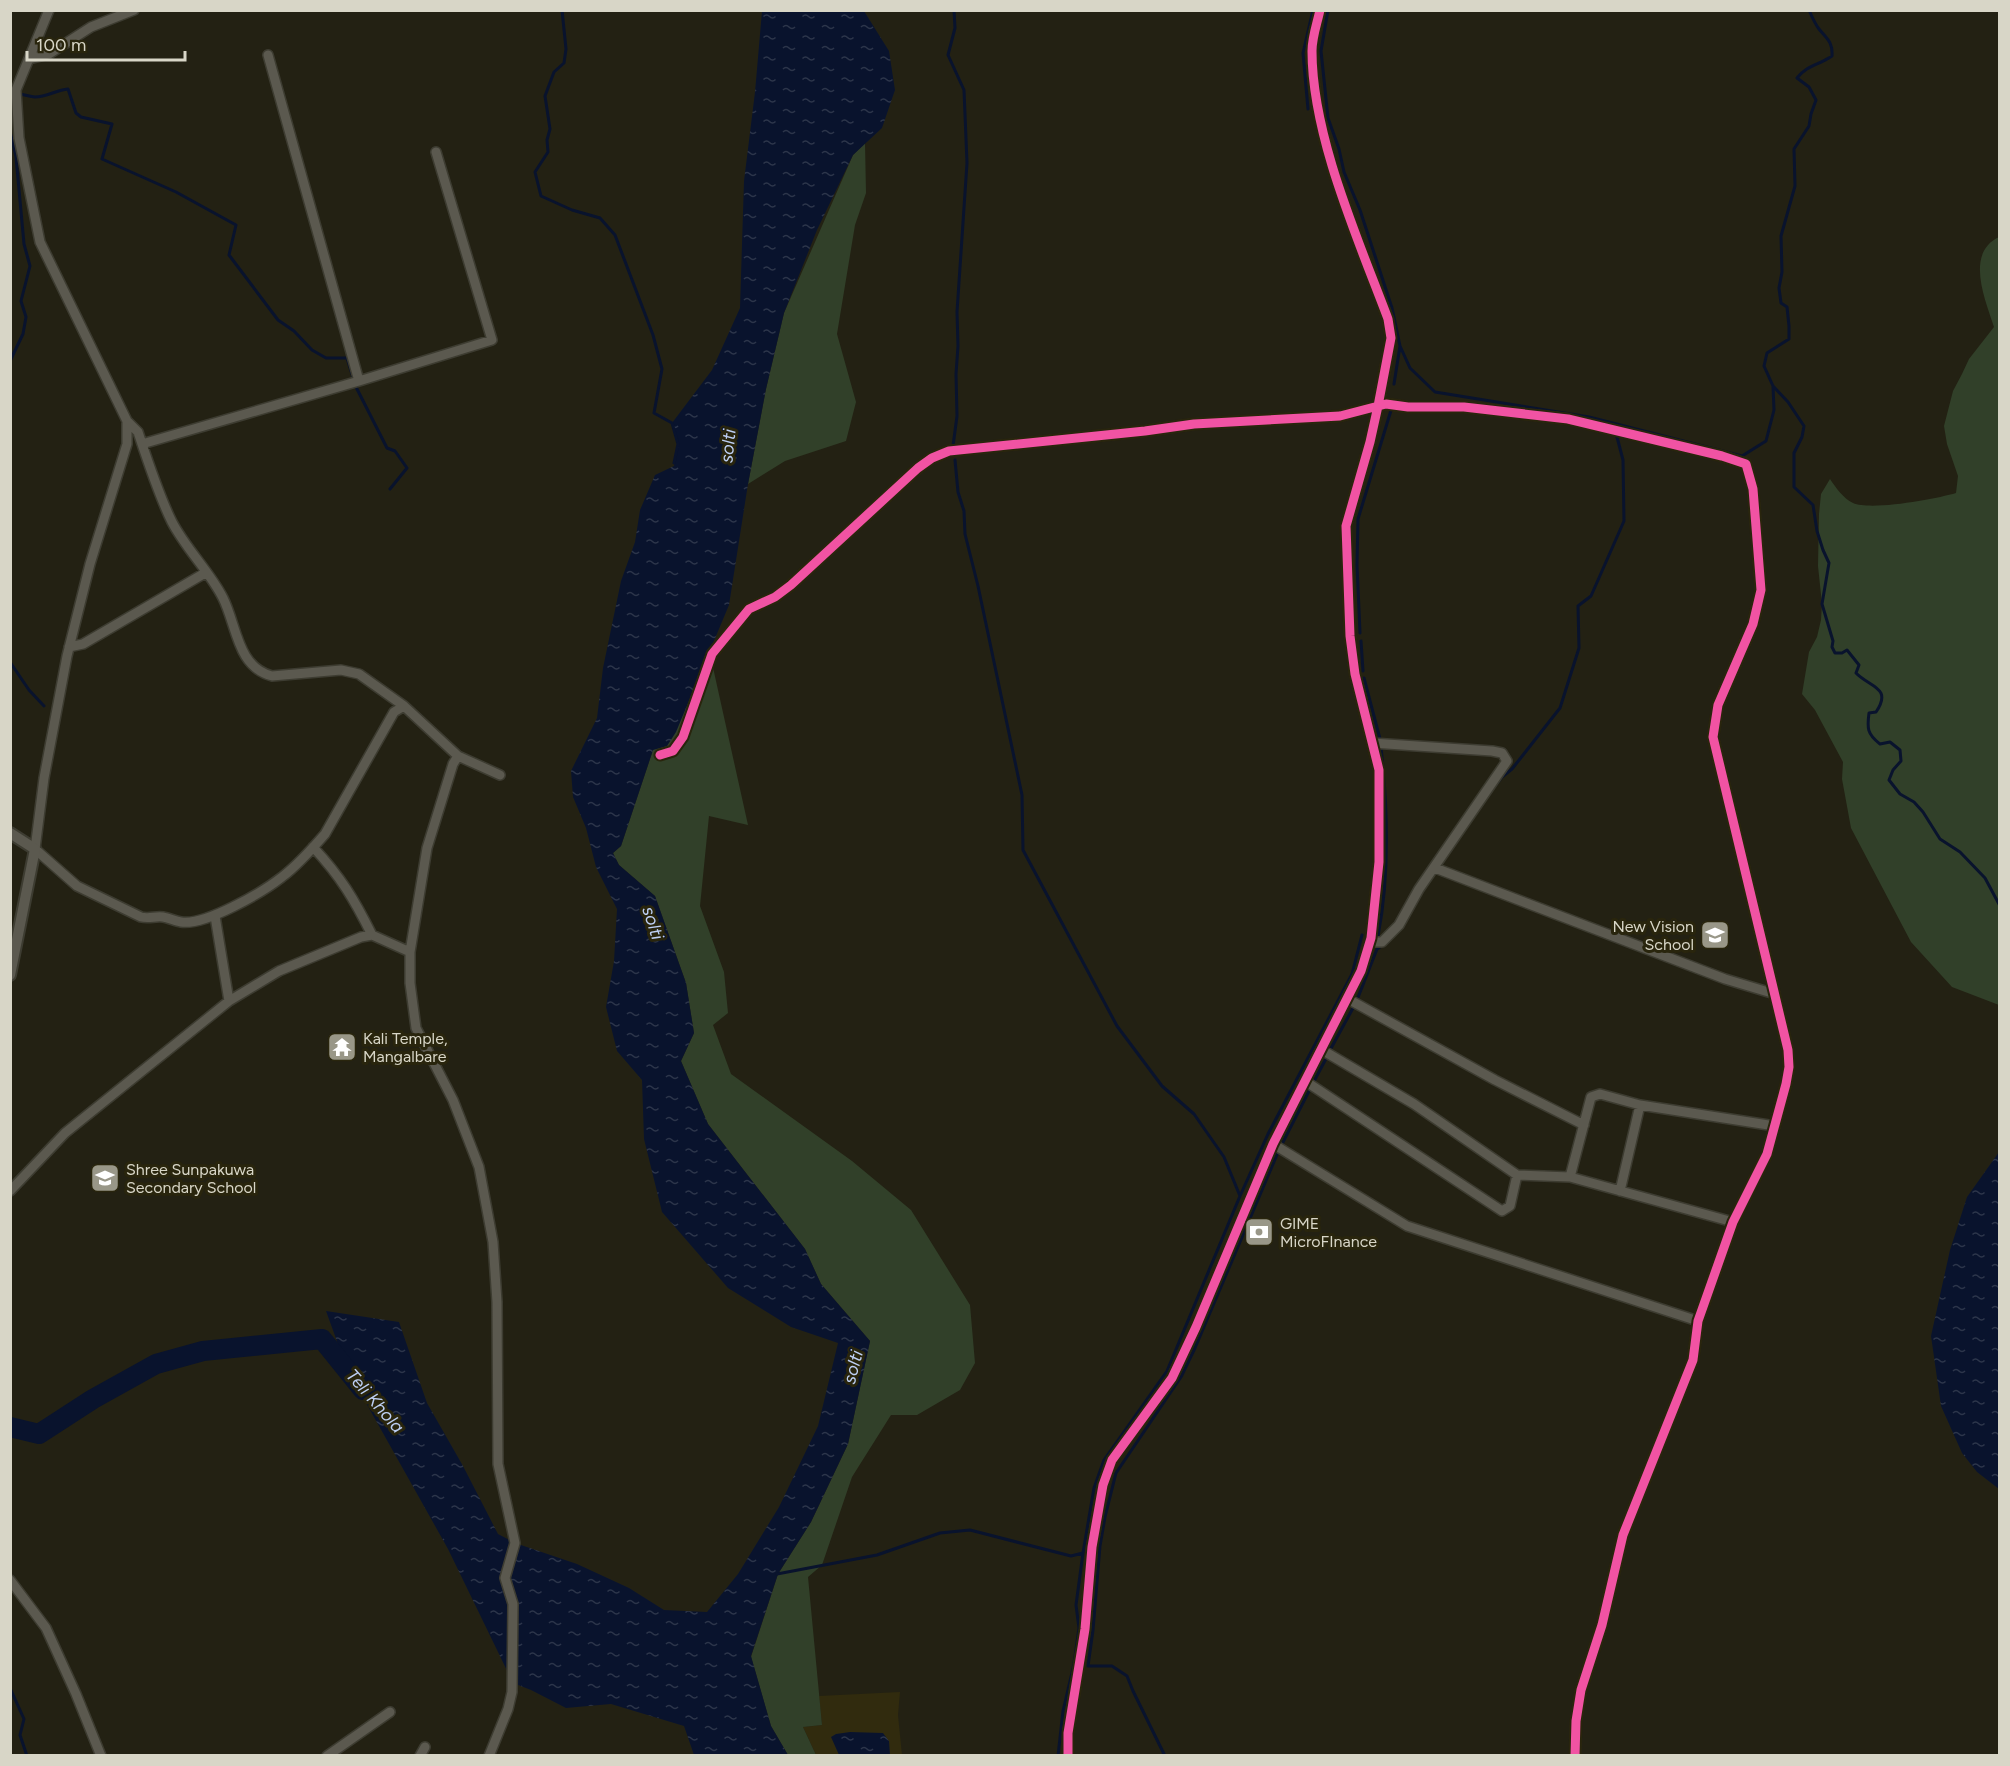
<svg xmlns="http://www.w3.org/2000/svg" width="2010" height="1766" font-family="Figtree,sans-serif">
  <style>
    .built { fill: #312b0e }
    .grass { fill: #314029 }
    .water { fill: url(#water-ripples) }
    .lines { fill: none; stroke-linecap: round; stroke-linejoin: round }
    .stream { stroke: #09132d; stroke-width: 3 }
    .river { stroke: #09132d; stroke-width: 20 }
    .minor-casing { stroke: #3d3c31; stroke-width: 12 }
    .tertiary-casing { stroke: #3d3c31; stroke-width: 14 }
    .minor { stroke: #5b594f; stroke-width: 9 }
    .tertiary { stroke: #5b594f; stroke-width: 10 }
    .cycleway-casing { stroke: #29250d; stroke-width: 13 }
    .cycleway { stroke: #f153a3; stroke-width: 9 }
    .labels { text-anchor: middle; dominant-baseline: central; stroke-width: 6; stroke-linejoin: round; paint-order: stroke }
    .poi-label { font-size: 16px; fill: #d8d6c7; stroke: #29250d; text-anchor: start }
    .water-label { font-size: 18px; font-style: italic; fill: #bdcff4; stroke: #29250d }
  </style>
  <defs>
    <pattern id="water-ripples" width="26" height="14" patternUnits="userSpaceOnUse" patternTransform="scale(1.5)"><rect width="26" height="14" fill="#09132d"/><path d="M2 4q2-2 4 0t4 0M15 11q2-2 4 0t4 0" fill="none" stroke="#2c354a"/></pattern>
  </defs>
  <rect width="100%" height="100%" fill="#232113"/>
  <path class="built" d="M900,1692L898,1715L902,1755H816L803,1727L822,1725L819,1696Z"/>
  <path class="grass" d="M865,143L866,193L855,225L837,334L856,402L846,441L785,461L748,484L766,389L784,313L853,155Z
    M1999,237V1005L1952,987L1911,942L1851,828L1842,779L1843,762L1815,710L1802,694L1809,652L1817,637L1821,620L1822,604L1818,566L1819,514L1821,494L1830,479C1836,488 1843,498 1853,503C1871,511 1936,499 1956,493L1958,476L1947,444L1944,426L1953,391L1962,374L1969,359L1994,327C1985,299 1965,253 1999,237Z
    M710,654L748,825L709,816L700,906L724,972L728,1013L713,1025L731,1074L852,1161L911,1210L970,1305L975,1363L960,1390L917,1415H891L852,1477L822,1565L808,1577L822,1725L803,1727L816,1755H788L771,1726L751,1657L778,1574L811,1522L848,1444L870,1341L821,1284L805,1249L708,1124L681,1061L694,1033L686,983L655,896L619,865L613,853L621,846L653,750Z"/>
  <path class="water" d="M762,11H864L889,51L895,90L882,128L853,155L817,230L784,313L766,389L748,484L729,605L676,732L667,746L653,750L621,846L613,853L619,865L655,896L686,983L694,1033L681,1061L708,1124L805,1249L821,1284L870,1341L848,1444L811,1522L778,1574L751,1656L771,1726L788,1755H694L684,1726L611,1704L566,1708L531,1690L513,1683L448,1549L347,1369L326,1311L399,1322L427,1403L463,1466L498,1534L515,1543L577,1564L629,1588L664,1610L707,1612L738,1574L779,1507L818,1426L838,1343L791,1327L728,1288L662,1212L644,1139L642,1080L617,1051L606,1007L614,961L617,909L596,867L586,828L573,797L571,771L597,718L603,668L621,581L635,542L640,510L655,475L674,466L678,444L672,423L712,370L740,308L744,181L755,92Z
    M1999,1152V1489L1977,1472L1962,1453L1941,1406L1931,1336L1950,1250L1967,1197Z
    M850,1732L883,1733L889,1741L890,1755H839L831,1737L836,1734Z"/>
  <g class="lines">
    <path class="stream" d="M562,10L566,49L564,63L554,72L545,96L550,129L547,140L548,152L535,172L541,196L572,210L600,218L615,235L653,335L662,369L654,413L672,423L678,444L674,463
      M1328,10L1321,51L1328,118L1339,149L1344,172L1360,210L1392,308L1400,346L1394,384
      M1809,10C1812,17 1815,24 1819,29C1827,39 1833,42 1832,56C1819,65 1807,65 1797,78L1809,87L1816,100L1811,114L1809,126L1794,149L1795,186L1781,236L1782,272L1779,288L1781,303L1787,307L1789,326V339L1767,353L1764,366L1773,386L1788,402L1804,426L1802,437L1794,453V487L1813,505L1817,531L1823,550L1829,563L1822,604L1833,641L1832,647L1835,653H1842L1847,650L1859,665L1856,673C1869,687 1893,687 1876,712L1869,713C1867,728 1867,734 1880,744L1890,742L1900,750L1901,761L1893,770L1889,780L1900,794L1914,802L1923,812L1940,839L1960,852L1985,878L2000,906
      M10,95C19,92 26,96 35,97C47,97 56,90 68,89L76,113L81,117L112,124L102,159L176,192L236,225L229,255L278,320L294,331L312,350L326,358H347L356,387L387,448L395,451L407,468L390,489
      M1308,109L1303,53L1313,10
      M10,131L16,157L24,244L30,266L21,301L26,317L23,334L10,361
      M1400,346L1410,368L1435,392L1589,417L1742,456L1766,441L1774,410L1773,386
      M953,446L957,416L956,374L958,346L957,312L967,163L964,90L948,55L955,28L954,10
      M1360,633L1357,565L1358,519L1392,407
      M1361,641L1363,671
      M10,662L29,690L44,706
      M1364,678L1380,739
      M1494,787L1502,777L1512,769L1560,708L1579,648L1578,606L1591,596L1624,521L1623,460L1617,437
      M1378,936C1390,874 1388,810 1381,748
      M1357,1000L1377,949L1388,942
      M1329,1052L1353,1008
      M1313,1083L1328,1055
      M1281,1146L1310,1089
      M1240,1196L1268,1134L1352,974L1362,935
      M777,1574L877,1555L940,1533L970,1530L1071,1556L1083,1553L1094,1488L1104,1460L1167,1371L1240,1196L1224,1157L1194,1114L1162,1086L1117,1026L1023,850L1022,795L978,586L965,534L964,511L958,492L955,460
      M10,1688L24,1719L20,1735L27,1756
      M1058,1756L1063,1711L1074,1664L1079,1628L1076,1605L1083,1553
      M1165,1756L1133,1691L1127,1676L1112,1666H1088L1093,1630L1100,1546L1105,1517L1116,1473L1181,1377L1195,1348L1279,1150"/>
    <path class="river" d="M10,1427L39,1434L93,1399L156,1364L203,1351L322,1339L363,1390"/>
    <g class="minor-casing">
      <path id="minor" d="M49,10L16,90L19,138L40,242L127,421V444L90,564L67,656L44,778L35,849L77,886L141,917C149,919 155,916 163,917C169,918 175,921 181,922C205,926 263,892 282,877C298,865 312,849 325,834L394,712L404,706
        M268,55L359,381L492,340L436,152
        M29,59L49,54L91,27L134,10
        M127,421L138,432C147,459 159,496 172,522C186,549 210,572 223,598C237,626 237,667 272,676L341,670L359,674L404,706L458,756L500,775
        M142,444L359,381
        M69,647L83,644L205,573
        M660,755L673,751L683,737L712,654L749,609L775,597L791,585L918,468L932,458L949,451L1145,431L1194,424L1340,416L1386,404L1408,407H1464L1568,419L1722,456L1746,464L1753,489L1761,590L1753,624L1718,705L1713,737L1788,1050L1789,1067L1786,1084L1767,1154L1733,1222L1698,1321L1693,1360L1623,1535L1602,1625L1581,1690L1576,1721L1575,1756
        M458,756L453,764L427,848L410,952V983L416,1028L453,1100L479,1167L493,1242L497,1302L498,1464L515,1543L505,1578L513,1604L512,1692L508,1709L489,1756
        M313,847C341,877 354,899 372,935
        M1435,868L1725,979L1775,994
        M215,916L229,1001
        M1370,942H1382L1399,925L1419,889L1507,761L1502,753L1492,751L1372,743
        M1348,999L1495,1080L1584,1125
        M1322,1050L1414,1104L1517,1175L1570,1177L1733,1222
        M1305,1081L1502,1211L1510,1206L1517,1175
        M1273,1144L1407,1226L1698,1321
        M1570,1177L1591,1097L1600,1094L1640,1105L1775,1126
        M10,1191L65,1133L229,1001L279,971L361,937L372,935L410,952
        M1620,1191L1640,1105
        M10,1580L46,1628L76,1694L101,1756
        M327,1756L390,1712
        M420,1756L425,1747
        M1068,1756V1733L1085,1629L1092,1547L1103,1485L1112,1460L1172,1378L1196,1327L1273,1144L1361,971L1371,938L1379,862V770L1355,674L1350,636L1346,526L1370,442L1378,406L1391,338L1388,319C1358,239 1312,136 1312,51C1312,37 1317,24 1320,10"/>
    </g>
    <g class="tertiary-casing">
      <path id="tertiary" d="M10,833L35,849L10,975"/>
    </g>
    <use href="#minor" class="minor"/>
    <use href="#tertiary" class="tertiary"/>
    <g class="cycleway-casing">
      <path id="cycleway" d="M660,755L673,751L683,737L712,654L749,609L775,597L791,585L918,468L932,458L949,451L1145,431L1194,424L1340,416L1386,404L1408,407H1464L1568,419L1722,456L1746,464L1753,489L1761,590L1753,624L1718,705L1713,737L1788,1050L1789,1067L1786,1084L1767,1154L1733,1222L1698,1321L1693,1360L1623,1535L1602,1625L1581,1690L1576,1721L1575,1756
        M1068,1756V1733L1085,1629L1092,1547L1103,1485L1112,1460L1172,1378L1196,1327L1273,1144L1361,971L1371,938L1379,862V770L1355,674L1350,636L1346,526L1370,442L1378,406L1391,338L1388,319C1358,239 1312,136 1312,51C1312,37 1317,24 1320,10"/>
    </g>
    <use href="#cycleway" class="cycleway"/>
  </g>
  <defs>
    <g id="school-square" transform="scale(1.5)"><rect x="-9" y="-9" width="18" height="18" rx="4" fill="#999788" stroke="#29250d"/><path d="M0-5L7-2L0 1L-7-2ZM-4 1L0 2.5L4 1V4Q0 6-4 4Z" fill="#fff"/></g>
    <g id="temple-square" transform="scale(1.5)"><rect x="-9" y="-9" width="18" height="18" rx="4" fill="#999788" stroke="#29250d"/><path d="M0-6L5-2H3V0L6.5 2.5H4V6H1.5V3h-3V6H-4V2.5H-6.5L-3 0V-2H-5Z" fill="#fff"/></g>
    <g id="bank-square" transform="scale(1.5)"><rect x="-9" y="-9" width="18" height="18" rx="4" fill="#999788" stroke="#29250d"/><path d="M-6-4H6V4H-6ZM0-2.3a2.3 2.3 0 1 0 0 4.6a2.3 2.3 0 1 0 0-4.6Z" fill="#fff"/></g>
  </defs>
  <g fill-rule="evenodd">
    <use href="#school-square" x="1715" y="935"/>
    <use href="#temple-square" x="342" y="1047"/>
    <use href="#school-square" x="105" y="1178"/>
    <use href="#bank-square" x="1259" y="1232"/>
  </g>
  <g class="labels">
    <g class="poi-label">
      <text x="1694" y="926" text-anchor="end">New Vision<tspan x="1694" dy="18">School</tspan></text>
      <text x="363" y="1038">Kali Temple,<tspan x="363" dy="18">Mangalbare</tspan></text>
      <text x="126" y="1169">Shree Sunpakuwa<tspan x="126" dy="18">Secondary School</tspan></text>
      <text x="1280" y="1223">GIME<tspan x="1280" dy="18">MicroFInance</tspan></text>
    </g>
    <g class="water-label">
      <text transform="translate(728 446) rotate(-84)">solti</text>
      <text transform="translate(653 923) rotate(72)">solti</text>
      <text transform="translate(853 1367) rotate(-75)">solti</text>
      <text transform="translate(375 1401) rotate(49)">Teli Khola</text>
    </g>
  </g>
  <rect width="2010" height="1766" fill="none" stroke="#d8d6c7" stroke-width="24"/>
  <path d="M27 51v9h158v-9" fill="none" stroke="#d8d6c7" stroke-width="3"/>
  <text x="36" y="51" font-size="18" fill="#d8d6c7" stroke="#29250d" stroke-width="4.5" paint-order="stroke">100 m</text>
</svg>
